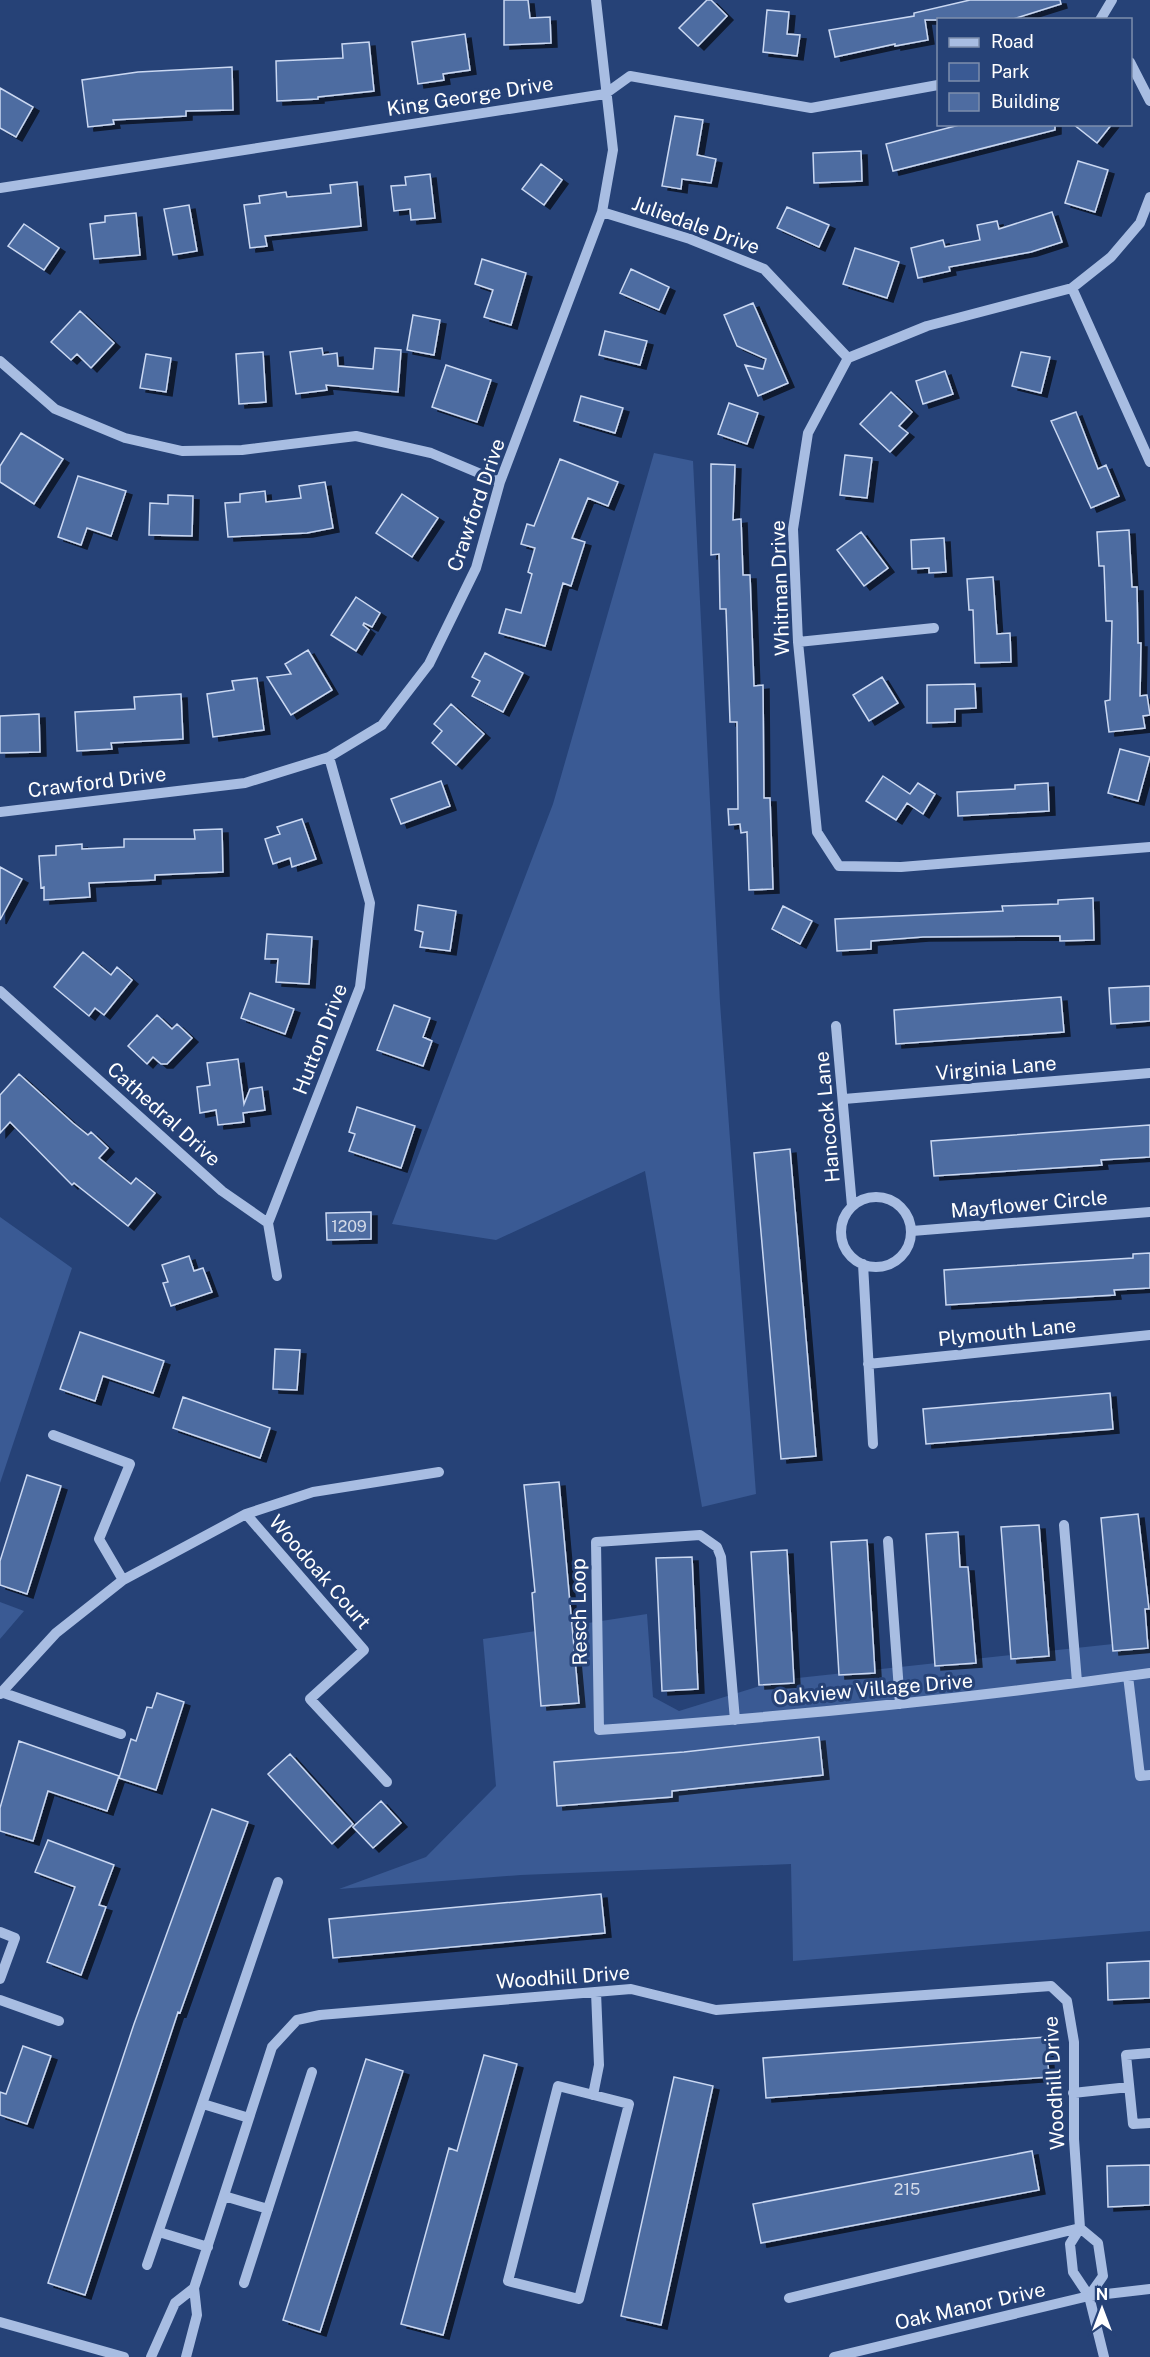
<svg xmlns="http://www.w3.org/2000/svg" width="1150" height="2357" font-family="'Public Sans',sans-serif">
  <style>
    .green { fill: #3a5a94 }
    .building { fill: #4e6ca1; stroke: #cad8f2; stroke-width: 1.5; filter: url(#shadow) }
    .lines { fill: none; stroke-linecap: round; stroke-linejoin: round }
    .minor { stroke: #a8bde2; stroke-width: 10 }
    .labels { text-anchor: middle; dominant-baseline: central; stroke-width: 6; stroke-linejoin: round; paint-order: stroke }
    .number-label { font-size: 16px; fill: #d3dae8 }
    .street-label { font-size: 20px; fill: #fff; stroke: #264277 }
  </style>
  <defs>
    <filter id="shadow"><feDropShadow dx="6" dy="4" stdDeviation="0" flood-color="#0009"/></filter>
  </defs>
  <rect width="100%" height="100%" fill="#264277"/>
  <path class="green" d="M654,453L693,461L720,1003L756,1494L702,1507L645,1171L496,1240L392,1224L553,804Z
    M0,1217L72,1268L0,1483Z
    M0,1602L24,1611L0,1639Z
    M647,1614L653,1697L679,1711L779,1680L1150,1640V1931L793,1961L791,1864L521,1875L339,1889L426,1857L496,1786L483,1639Z"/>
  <path class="building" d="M504,0H528L530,18L550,17L551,43L504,45Z
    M707,0H711L727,16L698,46L679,28Z
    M970,0H1060L1061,4L1010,20H925L928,40L895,46V44L835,57L829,30L914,16V13Z
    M767,10L789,12L787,34L800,35L797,56L763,52Z
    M465,34L470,70L443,74L444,80L418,84L412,42Z
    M369,42L374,91L318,97V99L277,101L276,61L343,58L342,44Z
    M232,67L233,110L186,111V116L113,120L114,124L88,127L82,80L138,72Z
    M0,88L33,107L16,137L0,128Z
    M675,116L703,120L697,155L716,159L711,183L682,179L681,189L662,186Z
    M963,124H1055V130L893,171L886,144Z
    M1073,124H1112L1097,143Z
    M861,151L862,181L814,183L813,153Z
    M1078,161L1108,170L1095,212L1065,203Z
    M541,164L562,180L544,205L522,189Z
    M430,174L435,218L411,220L410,209L394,211L391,186L406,185L405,177Z
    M357,182L361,226L265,236L267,246L250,248L244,205L260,203L259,196L286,192L287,197L331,193L330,185Z
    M189,205L197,251L173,255L164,209Z
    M787,207L829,225L819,247L777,228Z
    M1052,212L1062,242L1031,252L949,267L950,271L918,278L911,248L943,240L945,247L980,240L977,225L997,221L999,229Z
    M136,213L140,255L94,259L90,224L105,222V216Z
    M24,224L59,248L44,270L8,246Z
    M855,248L899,262L887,298L843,284Z
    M482,259L526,273L511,325L484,317L493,290L475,284Z
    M631,269L669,287L659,310L620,293Z
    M753,303L788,383L758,396L745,365L763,369L766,359L737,346L724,315Z
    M80,311L114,343L91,368L77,354L71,360L51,342Z
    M413,315L440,320L434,355L407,350Z
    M605,331L647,341L640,365L599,355Z
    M322,348L323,355L337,353L338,366L373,369L375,348L401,350L398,392L326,385L327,390L296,394L290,352Z
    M263,352L266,402L239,404L236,354Z
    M1021,352L1050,357L1041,393L1012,386Z
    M146,354L171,358L166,392L140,388Z
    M446,365L491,380L477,422L432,407Z
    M945,371L953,394L923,404L916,381Z
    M891,392L912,412L899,426L908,433L890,452L860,424Z
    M581,396L623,408L615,433L574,421Z
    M729,403L758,413L747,444L718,434Z
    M1076,412L1098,469L1106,465L1119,496L1091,508L1051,421Z
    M21,433L63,459L34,504L0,482V466Z
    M845,455L872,458L867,498L840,495Z
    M560,459L618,482L608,506L588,498L572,538L585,542L571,586L563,583L545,646L499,633L506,609L521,613L532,574L528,572L535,548L521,544L527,524L534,526Z
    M711,464L735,465L733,520L741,519L743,575H750L754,686L763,685L764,798H770L773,889L749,890L747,832L741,833L740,824L729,825L728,809H738L737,722H730L726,609H720L719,554L711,555Z
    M78,476L126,491L111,536L87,528L81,545L58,537Z
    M325,482L333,528L307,533L228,537L225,503L240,502V494L265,491L266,502L301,498L299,486Z
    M402,494L438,518L412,557L376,533Z
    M168,495L193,496L192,536L149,535L150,503L168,504Z
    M1129,530L1132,587H1137L1138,643H1141L1140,696L1147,695L1150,715L1143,716L1145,728L1109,732L1105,701L1110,700L1112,621H1106L1104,566H1099L1097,532Z
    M861,532L888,568L864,586L837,550Z
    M944,538L946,572L929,573V568L912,569L911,540Z
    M993,577L997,634L1010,633L1011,662L975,663L973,610H969L967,579Z
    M356,597L380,613L372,627L364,623L363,625L369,630L356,651L331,635Z
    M308,650L332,690L291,715L267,677L291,674L285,664Z
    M485,653L523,673L503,712L472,696L480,681L472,677Z
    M882,677L898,703L869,721L853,695Z
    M257,678L264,730L213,737L207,694L234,690L232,681Z
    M975,684L976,708L955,709V722L927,723V685Z
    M181,694L183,739L111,743L112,749L77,751L75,712L135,709L134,697Z
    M451,704L484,734L456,765L432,743L442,731L434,724Z
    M39,714L40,752L0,753V716Z
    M1120,749L1150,757L1138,801L1108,793Z
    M883,776L910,794L918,783L935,794L923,814L907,803L896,820L866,801Z
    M441,781L450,806L401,824L391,799Z
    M1048,783L1049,811L958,816L957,792L1015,789V785Z
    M302,819L316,859L292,867L290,858L273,864L265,839L280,834L277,827Z
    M222,829L223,872L155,875V880L89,883L90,897L44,900V887L41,888L39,856L56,855V846L82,844V849L124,847V839H195L194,830Z
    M0,867L22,879L0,920Z
    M1093,898L1094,940L1060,941V936L923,937L871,941V949L837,951L835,919L1003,911L1002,906L1058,904V900Z
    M418,905L456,911L450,951L420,947L423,932L415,930Z
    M783,906L812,921L800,944L772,929Z
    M267,934L312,937L309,984L276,982L278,959H265Z
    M83,952L111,975L117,967L132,980L104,1015L95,1008L89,1016L54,987Z
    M1150,986V1021L1111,1024L1109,988Z
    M250,993L294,1009L285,1034L241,1018Z
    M1061,997L1064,1032L896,1044L894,1010Z
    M394,1005L430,1018L423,1037L432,1041L423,1066L377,1050Z
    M157,1015L172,1029L177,1024L192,1038L167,1064H161L153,1057L147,1064L128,1046Z
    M238,1059L244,1104L250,1089L262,1087L265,1110L243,1113L244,1122L218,1125L216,1110L200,1113L197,1087L210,1085L207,1063Z
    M19,1074L73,1123L88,1135L91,1132L108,1148L99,1158L131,1184L136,1178L155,1193L128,1226L74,1183L72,1185L10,1122L0,1133V1095Z
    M357,1107L415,1126L401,1168L349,1151L355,1134L349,1132Z
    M1150,1125V1157L1101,1160L1102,1165L934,1176L931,1141Z
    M790,1149L816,1456L781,1459L754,1153Z
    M371,1212V1239L327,1240L326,1213Z
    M1150,1253V1288L1114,1290L1115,1295L946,1305L944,1270L1133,1258V1254Z
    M189,1256L194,1271L203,1268L212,1292L171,1306L163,1283L168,1282L162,1265Z
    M80,1332L164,1361L153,1393L103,1376L95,1401L60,1389Z
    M275,1349L300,1350L297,1390L273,1389Z
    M1110,1393L1113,1429L926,1444L923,1409Z
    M183,1397L270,1428L260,1458L173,1428Z
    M27,1475L61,1486L27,1594L0,1585V1561Z
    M559,1482L579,1703L541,1706L532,1593L535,1592L524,1485Z
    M1138,1514L1149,1609H1145L1148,1648L1113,1651L1101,1518Z
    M1039,1525L1049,1656L1011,1659L1001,1527Z
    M958,1532L960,1567H968L976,1663L935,1666L926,1534Z
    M867,1540L875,1673L839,1675L831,1542Z
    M787,1550L794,1683L759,1685L751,1552Z
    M692,1557L698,1689L662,1691L656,1558Z
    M157,1693L184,1702L156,1790L119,1778L131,1739L136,1741L147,1707L152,1708Z
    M819,1737L823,1775L672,1791V1797L557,1806L554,1762L684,1752Z
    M19,1741L119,1776L107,1811L48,1791L33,1841L0,1831V1808Z
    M290,1754L353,1824L332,1844L268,1774Z
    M381,1801L401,1823L373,1848L353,1827Z
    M212,1809L248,1822L180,2013L178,2012L85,2295L48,2283L134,2024Z
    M48,1840L114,1865L99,1905L106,1907L81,1975L47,1962L75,1887L35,1872Z
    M601,1894L605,1933L333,1958L329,1919Z
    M1150,1961V1998L1108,2000L1107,1963Z
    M1046,2037L1049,2077L766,2098L763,2058Z
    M23,2046L51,2056L27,2124L0,2115V2092L6,2094Z
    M484,2055L517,2064L443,2335L401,2324L449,2148L457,2151Z
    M366,2059L403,2071L320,2332L283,2320Z
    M674,2077L713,2086L661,2325L621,2316Z
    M1032,2151L1039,2190L761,2243L753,2204Z
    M1150,2165V2205L1108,2207L1107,2166Z"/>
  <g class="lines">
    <path class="minor" d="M1100,20L1112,0
      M1130,62L1150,101
      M0,188L605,94L630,76L811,108L938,85
      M1150,197L1140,223L1111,257L1072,288L927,326L848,358L808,433L793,529L798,642L817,832L839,866L901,867L1150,847
      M602,212L690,239L764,269L848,358
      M1072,288L1150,462
      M0,361L55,409L125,438L182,451L242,450L356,436L431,453L500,482
      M798,642L934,628
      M0,812L245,783L329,757L382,725L429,664L476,568L500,482L602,212L613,150L596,0
      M0,991L222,1191L268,1223L277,1276
      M836,1026L852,1206
      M844,1099L1150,1073
      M841 1232a35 35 0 1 1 70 0a35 35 0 1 1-70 0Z
      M268,1223L360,987L370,903L329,757
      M912,1231L1150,1212
      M863,1264L873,1444
      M868,1364L1150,1335
      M53,1435L130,1464L99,1539L123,1580
      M246,1514L364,1650L310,1699L387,1782
      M1064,1525L1077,1682
      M888,1541L900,1704
      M1128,1676L1140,1776L1150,1775
      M1,1692L121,1734
      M0,1694L56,1633L123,1580L246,1514L313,1492L439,1472
      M735,1720L721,1557L717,1547L700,1535L596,1542L599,1730C783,1717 967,1699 1150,1673
      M0,1932L15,1938L0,1979
      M0,2000L59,2021
      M1150,2053L1126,2055L1133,2124L1150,2123
      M558,2086L629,2104L579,2299L508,2281Z
      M1073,2093L1129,2087
      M593,2095L599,2065L596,1992
      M203,2104L249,2118
      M224,2196L268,2209
      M1080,2228L1098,2243L1103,2276L1089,2296
      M159,2232L208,2247
      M147,2265L278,1882
      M244,2283L312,2072
      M789,2298L1080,2228
      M0,2322L124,2357
      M151,2357L175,2303L194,2288
      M186,2357L197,2315L194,2288L272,2047L297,2020L320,2015L631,1989L716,2010L1051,1986L1067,2001L1074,2042V2139L1080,2228L1070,2244L1073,2272L1089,2296L1104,2357
      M834,2357L1089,2296L1150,2289"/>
  </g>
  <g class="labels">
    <g class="number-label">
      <text x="349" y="1226">1209</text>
      <text x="907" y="2189">215</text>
    </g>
    <g class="street-label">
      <text transform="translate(470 96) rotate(-9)">King George Drive</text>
      <text transform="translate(696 225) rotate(20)">Juliedale Drive</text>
      <text transform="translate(476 505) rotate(-71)">Crawford Drive</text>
      <text transform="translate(780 588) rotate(-92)">Whitman Drive</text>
      <text transform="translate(97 782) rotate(-7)">Crawford Drive</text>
      <text transform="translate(320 1039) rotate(-69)">Hutton Drive</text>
      <text transform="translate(996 1068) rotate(-5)">Virginia Lane</text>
      <text transform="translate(164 1114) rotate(42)">Cathedral Drive</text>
      <text transform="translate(827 1117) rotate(-95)">Hancock Lane</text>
      <text transform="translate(1029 1204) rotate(-5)">Mayflower Circle</text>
      <text transform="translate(1007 1332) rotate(-6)">Plymouth Lane</text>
      <text transform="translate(320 1572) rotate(49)">Woodoak Court</text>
      <text transform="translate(579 1612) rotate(-91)">Resch Loop</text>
      <text transform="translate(873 1689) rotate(-5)">Oakview Village Drive</text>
      <text transform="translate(563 1977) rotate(-4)">Woodhill Drive</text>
      <text transform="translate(1054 2083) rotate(-93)">Woodhill Drive</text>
      <text transform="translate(970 2306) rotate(-13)">Oak Manor Drive</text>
    </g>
  </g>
  <rect x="937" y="18" width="195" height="108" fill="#264277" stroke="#7d8ead" stroke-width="1.5"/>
  <rect x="949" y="38" width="30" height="9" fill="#a8bde2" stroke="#7d8ead" stroke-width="1.5"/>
  <text x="991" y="48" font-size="18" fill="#ffffff">Road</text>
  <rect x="949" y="63" width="30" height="18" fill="#3a5a94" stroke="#7d8ead" stroke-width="1.5"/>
  <text x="991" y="78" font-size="18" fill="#ffffff">Park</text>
  <rect x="949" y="93" width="30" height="18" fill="#4e6ca1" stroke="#7d8ead" stroke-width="1.5"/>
  <text x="991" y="108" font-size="18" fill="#ffffff">Building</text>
  <g transform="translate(1102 2309)" stroke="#264277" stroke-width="4.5" paint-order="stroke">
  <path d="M0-4.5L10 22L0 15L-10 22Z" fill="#ffffff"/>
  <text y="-9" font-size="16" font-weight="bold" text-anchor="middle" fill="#ffffff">N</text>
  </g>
</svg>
